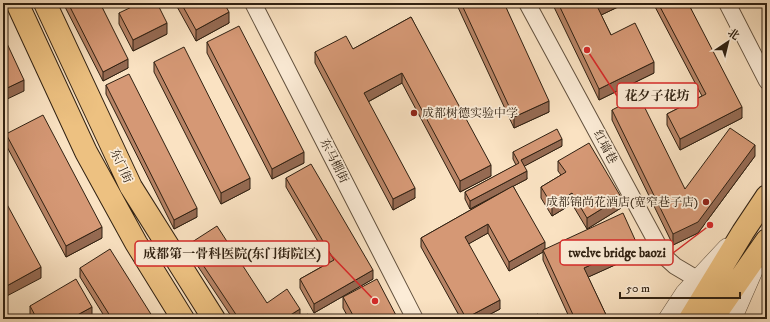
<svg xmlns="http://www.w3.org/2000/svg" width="770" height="322" font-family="'IM FELL DW Pica','Noto Serif SC',serif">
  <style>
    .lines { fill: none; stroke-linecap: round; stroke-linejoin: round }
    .minor-casing { stroke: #62513e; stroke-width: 18 }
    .tertiary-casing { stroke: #62513e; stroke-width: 20 }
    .primary-casing { stroke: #302112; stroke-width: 24 }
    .minor { stroke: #fcecd7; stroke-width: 16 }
    .tertiary { stroke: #fcecd7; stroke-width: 19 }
    .primary { stroke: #edc181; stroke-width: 22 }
    .wall { fill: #b78365; stroke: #302112 }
    .shaded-wall { fill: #956a52; stroke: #302112 }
    .building { fill: #d59875; stroke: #302112 }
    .poi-dot { fill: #8f2418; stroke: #fcecd7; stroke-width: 1.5 }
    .labels { text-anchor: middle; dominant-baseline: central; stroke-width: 3.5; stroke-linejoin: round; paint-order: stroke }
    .poi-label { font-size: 12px; fill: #302112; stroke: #fcecd7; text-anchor: start }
    .street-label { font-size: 12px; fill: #302112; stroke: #fcecd7 }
    .leader { fill: none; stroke: #d62828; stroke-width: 1.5 }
    .callout-dot { fill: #d62828; stroke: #fcecd7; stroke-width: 1.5 }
    .callout { fill: #fcecd7; stroke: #d62828; stroke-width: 1.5 }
    .callout-label { font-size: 13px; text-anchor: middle; font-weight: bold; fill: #302112 }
  </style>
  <rect width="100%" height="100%" fill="#fae2c2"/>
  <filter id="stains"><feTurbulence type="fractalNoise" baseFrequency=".005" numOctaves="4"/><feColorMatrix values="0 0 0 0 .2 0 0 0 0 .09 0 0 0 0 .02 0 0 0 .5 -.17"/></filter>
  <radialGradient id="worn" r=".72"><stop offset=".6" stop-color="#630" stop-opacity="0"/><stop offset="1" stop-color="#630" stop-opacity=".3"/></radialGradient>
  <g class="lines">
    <g class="minor-casing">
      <path id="minor" d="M253,3L415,319
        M527,3L664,256L675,266L697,279
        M727,3L767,81"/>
    </g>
    <g class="tertiary-casing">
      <path id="tertiary" d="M668,319L685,293L727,248
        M732,319L753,271"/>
    </g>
    <g class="primary-casing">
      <path id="primary" d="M17,3L86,152L136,243L183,319
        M45,3L131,187L214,319
        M690,319L743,232L767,196
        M712,319L767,240"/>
    </g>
    <use href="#minor" class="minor"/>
    <use href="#tertiary" class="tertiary"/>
    <use href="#primary" class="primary"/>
  </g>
  <path class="wall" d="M63,3H100L128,68L103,81Z
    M175,3H224L229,23L196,41Z
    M456,3H504L549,112L514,128Z
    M552,3H620V6L601,15L611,35L654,73L599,100Z
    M653,3H688L742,118L680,150L667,125V114L702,96Z
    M119,13L167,34L133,51L119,24Z
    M411,17L491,176L460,192L402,83L368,102L415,198L393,210L315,63V52L353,49Z
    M207,42L304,163L272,179L207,53Z
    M154,62L250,189L221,204L154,72Z
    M106,85L197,217L174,229L106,94Z
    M612,110L685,189L755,156L698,233L673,245L612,120Z
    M6,134L102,238L66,257L6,145Z
    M562,146L524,166L527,179L470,209L465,199V192L516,165L513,159V152Z
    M558,161L621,208L587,229L572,204L552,216L541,198V187L561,175L558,171Z
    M286,178L373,279L314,313L300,288V279L330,262L286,187Z
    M513,186L545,249L637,255L588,277L608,319H570L543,260V252L509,271L488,233L468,244L500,309L481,319H461L421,247V238Z
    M189,244L267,303L300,318L298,319H233L189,253Z
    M80,268L154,319H106L80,277Z
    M343,297L398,319H349L343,308Z
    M30,306L92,318L89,319H31L30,317Z"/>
  <path class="shaded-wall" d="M604,3H620V6L597,17V6Z
    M229,12V23L196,41V30Z
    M167,23V34L133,51V40Z
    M128,59V68L103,81V72Z
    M654,62V73L599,100V89Z
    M402,73V83L364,104V93Z
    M24,80V91L3,101V90Z
    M549,101V112L514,128V117Z
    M742,107V118L680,150V139Z
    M562,139V146L521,168V160Z
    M755,145V156L698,233L673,245V234Z
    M304,152V163L272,179V169Z
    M491,165V176L460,192V181Z
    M527,171V179L470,209V201Z
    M250,178V189L221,204V193Z
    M415,188V198L393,210V199Z
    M572,193V204L552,216V205Z
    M621,197V208L587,229V218Z
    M197,208V217L174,229V220Z
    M488,224V233L465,246V237Z
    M102,227V238L66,257V246Z
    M545,242V251L543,250V252L509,271V262Z
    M637,244V255L584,279V268Z
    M41,267V278L3,298V288Z
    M373,270V279L314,313V304Z
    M500,300V309L481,319H466V318Z
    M92,307V318L89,319H70Z
    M300,309V318L298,319H284Z"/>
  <path class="building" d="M68,3H100L128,59L103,72Z
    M140,3H157L167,23L133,40L119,13Z
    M181,3H224L229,12L196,30Z
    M461,3H504L549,101L514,117Z
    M558,3H604L597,6L611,35L635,23L654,62L599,89Z
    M658,3H688L742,107L680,139L667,114L706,94Z
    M411,17L491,165L460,181L402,73L364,93L415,188L393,199L315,52L346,36L353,49Z
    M239,26L304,152L272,169L207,42Z
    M3,35L24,80L3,90Z
    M184,47L250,178L221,193L154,62Z
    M129,74L197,208L174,220L106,85Z
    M639,96L685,189L730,128L755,145L698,222L673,234L612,110Z
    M43,115L102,227L66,246L6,134Z
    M557,129L562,139L521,160L527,171L470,201L465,192L519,163L513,152Z
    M589,143L621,197L587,218L572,193L552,205L541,187L566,172L558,161Z
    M311,164L373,270L314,304L300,279L334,260L286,178Z
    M513,186L545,242L509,262L488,224L465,237L500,300L466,318L421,238Z
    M3,197L41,267L3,288Z
    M623,213L637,244L584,268L608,319H575L543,250Z
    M217,226L267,303L287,289L300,309L284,319H239L189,244Z
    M110,249L154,319H112L80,268Z
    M76,279L92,307L70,319H37L30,306Z
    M377,279L398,319H355L343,297Z
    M308,314L311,319H298Z
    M538,314L541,319H528Z"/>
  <g class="poi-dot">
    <circle cx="414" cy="113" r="4"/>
    <circle cx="706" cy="202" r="4"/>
  </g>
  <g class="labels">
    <g class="poi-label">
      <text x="422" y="113">成都树德实验中学</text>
      <text x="698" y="202" text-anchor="end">成都锦尚花酒店(宽窄巷子店)</text>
    </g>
    <g class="street-label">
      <text transform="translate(605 147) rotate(62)">红墙巷</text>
      <text transform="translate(334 161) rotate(63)">东马棚街</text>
      <text transform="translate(121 166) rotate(65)">东门街</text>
    </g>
  </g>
  <path class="leader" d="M587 50L617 96M710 225L673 253M375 301L329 253"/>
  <g class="callout-dot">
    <circle cx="587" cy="50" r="4"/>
    <circle cx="710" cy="225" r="4"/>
    <circle cx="375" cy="301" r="4"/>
  </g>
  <g class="callout">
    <rect x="617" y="83" width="81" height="25" rx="4"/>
    <rect x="560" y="240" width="113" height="25" rx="4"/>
    <rect x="135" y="241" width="194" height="25" rx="4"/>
  </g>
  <g class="callout-label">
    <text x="657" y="100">花夕子花坊</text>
    <text x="617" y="257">twelve bridge baozi</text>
    <text x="232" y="258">成都第一骨科医院(东门街院区)</text>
  </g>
  <rect width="770" height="322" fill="none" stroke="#fae2c2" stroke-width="16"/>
  <rect x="4" y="4" width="762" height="314" fill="none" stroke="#302112" stroke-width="2"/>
  <rect x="8" y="8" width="754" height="306" fill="none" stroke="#302112"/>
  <g transform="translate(728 42) rotate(35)" stroke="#fcecd7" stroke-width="3" paint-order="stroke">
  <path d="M0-3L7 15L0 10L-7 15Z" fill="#302112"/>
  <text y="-6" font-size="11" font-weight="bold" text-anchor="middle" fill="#302112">北</text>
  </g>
  <path d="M620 292v6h120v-6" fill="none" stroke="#302112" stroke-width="2"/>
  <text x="626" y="292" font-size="12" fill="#302112" stroke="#fcecd7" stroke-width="3" paint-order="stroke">50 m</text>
  <rect width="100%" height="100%" filter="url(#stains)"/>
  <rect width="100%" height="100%" fill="url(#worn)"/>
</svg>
